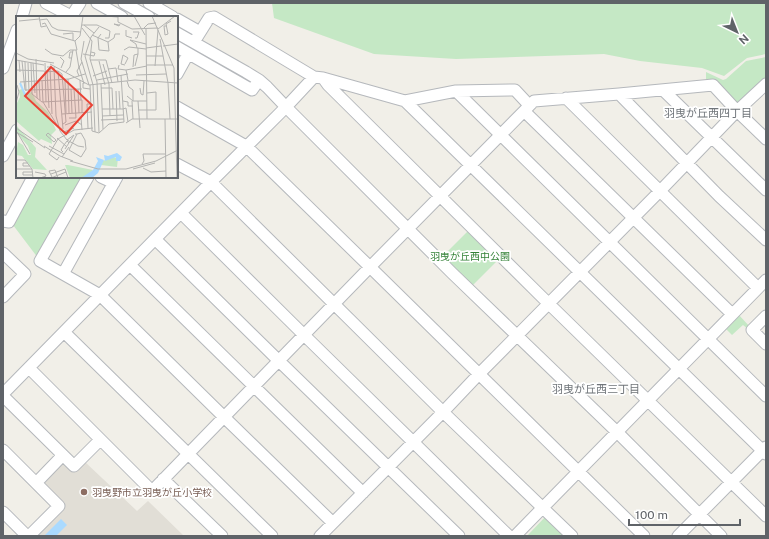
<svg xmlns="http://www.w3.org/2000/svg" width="769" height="539" font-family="'Public Sans','Noto Sans JP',sans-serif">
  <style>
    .education { fill: #e1ded6 }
    .green { fill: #c5e8c5 }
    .water { fill: #aadaff }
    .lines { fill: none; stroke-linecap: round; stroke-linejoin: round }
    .minor-casing { stroke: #b5b8bc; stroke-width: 13 }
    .minor { stroke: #fff; stroke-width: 11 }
    .education-dot { fill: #8d6e63; stroke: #fff; stroke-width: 1.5 }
    .labels { text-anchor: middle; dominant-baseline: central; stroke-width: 3.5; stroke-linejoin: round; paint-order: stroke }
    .park-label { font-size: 10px; fill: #348238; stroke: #fff }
    .education-label { font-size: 10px; fill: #785e54; stroke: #fff; text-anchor: start }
    .neighbourhood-label { font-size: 11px; fill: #70757a; stroke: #fff }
    .inset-river { fill: none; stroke: #aadaff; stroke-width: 2 }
    .inset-road { fill: none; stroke: #b3b3b1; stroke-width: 1 }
    .view { fill: #ea4335; fill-opacity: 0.15; stroke: #ea4335; stroke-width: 2 }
    .inset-edge { fill: none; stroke: #5f6368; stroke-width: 2 }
  </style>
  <rect width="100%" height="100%" fill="#f1efe8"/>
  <path class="education" d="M63,461L74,472L85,462L137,511L148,501L184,536H35L64,505L42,483Z"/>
  <path class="green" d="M272,3H766V54L747,58L724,76L702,68L640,61L604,54L456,59L374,54L274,18Z
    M766,57V81L736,105L706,82V72L723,80L726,79L746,61Z
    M38,177H84L38,258L13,225Z
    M470,229L500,258L473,285L443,256Z
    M738,314L751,328L749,330L743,325L732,335L724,327Z
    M546,516L567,536H527Z"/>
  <path class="water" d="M61,519L67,525L56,536H44Z"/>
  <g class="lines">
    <g class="minor-casing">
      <path id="minor" d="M46,3L71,16
        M97,3L122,17
        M124,3L149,17
        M149,3L173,17
        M22,17L26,3
        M71,17L80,3
        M177,19L200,32
        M177,33L246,72L259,80L267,87L286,107L452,273L617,432L721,536
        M194,42L209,18L214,17L314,77L323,78L405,101L456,91L515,90L529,105
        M177,47L252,90L259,80
        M3,68L17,30
        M177,74L188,54
        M323,78L328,85L549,304L766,516
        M663,90L766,190
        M456,91L766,396
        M619,94L719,196L766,240
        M566,98L758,288
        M405,101L766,454
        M177,107L246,146L370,267L479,374L644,536
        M524,111L732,314
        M3,156L17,130
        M177,164L211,182L443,412L572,536
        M88,177L40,261L100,295L224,417L333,523
        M101,177L114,183
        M181,213L304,335L509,536
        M3,221L9,222L33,177
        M155,239L279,361L459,536
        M3,253L25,274L3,297
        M130,265L363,493
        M63,274L117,177
        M766,316L752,330L766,344
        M64,332L272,536
        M29,368L152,491L370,267L534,101L619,94L713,85L737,111L766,139
        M3,394L211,182L286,107L314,77
        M3,396L74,466L100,440
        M3,450L59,506L29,536
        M163,479L222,536
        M36,483L63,455
        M3,512L27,536
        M320,536L443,412L479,374L660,191L737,111L766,84
        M515,536L766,280
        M678,536L766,447"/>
    </g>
    <use href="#minor" class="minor"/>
  </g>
  <circle class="education-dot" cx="84" cy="492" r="4"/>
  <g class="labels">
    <g class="park-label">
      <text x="470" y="256">羽曳が丘西中公園</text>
    </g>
    <g class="education-label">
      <text x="92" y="492">羽曳野市立羽曳が丘小学校</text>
    </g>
    <g class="neighbourhood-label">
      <text x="708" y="113">羽曳が丘西四丁目</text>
      <text x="596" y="389">羽曳が丘西三丁目</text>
    </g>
  </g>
  <g transform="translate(16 16)">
    <rect width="162" height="162" fill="#f1efe8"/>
    <path d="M6,73L9,77L16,76L20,85L32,96L40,114L35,119L36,128L25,123L23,125L0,105V89L4,81L3,74ZM0,109L20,132L19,141L31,154L17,153L6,140L0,139L2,126L7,129L12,139H15L12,130L0,116ZM96,141L102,142L101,151L85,149L87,145ZM49,149H52L77,154L67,162H54Z" fill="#c5e8c5"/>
    <path d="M101,137L106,141L104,145H100V141L89,145L88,139L92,140ZM80,141L88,144L82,157L76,162H65L77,154L82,145Z" fill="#aadaff"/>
    <path class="inset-river" d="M4,67L10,81"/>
    <path class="inset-road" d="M23,0L25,11L30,10M89,0L102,1V6L116,13L142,12M118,0L129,19M136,0L158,52L161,162M23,4L31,3L36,11L42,14L65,16M3,5L23,3M26,8L29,7L35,18L59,25M66,9H81L94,15L93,22H89M68,9L78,17M103,9L98,8L103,10L104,8M151,10H148L149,19L152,18M66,12L76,25L74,43L81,66L83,116M127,13L132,8L140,7M130,13L131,103M142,13L159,0M110,14V20L116,22M117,16H123L121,22H119M47,18L57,17V24M85,18L82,22L83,34L93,35L92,26M152,18L150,8L155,5M76,19L92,26L98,22L99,18H104M144,23L152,67L154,103M68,25L65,43L73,69M147,30L162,28M121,32L120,28L114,24L130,28M130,32L145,30M29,33L36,38L47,40L54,34H61L59,25L64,20L67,0M60,34L63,52M108,34L113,31L130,33M0,37L12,43L38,47M67,38L78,40L79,37L75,36M130,40H147M44,41L48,45L45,52M56,42H53L54,36H57M20,43L21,82M0,44L28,49M3,44L4,56M74,44H90L96,67M6,45L9,74L66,73M83,45L89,69M9,46L10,75M12,47L13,75M15,47L16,78L26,86L66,84V97M17,47L19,77M29,47L30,86M34,48L73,69L119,64L162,67M87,48L93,68L94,100M109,48L112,42L107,39L105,48L109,49M103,49L102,53L110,54M131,49H157M119,50L122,38M139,50L142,14M31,51H34L36,98M38,51L40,100L44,115L51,124L62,130L68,131M63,51L68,68M117,51L118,39L122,38V32M92,53L100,52L102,66M0,54L28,55M31,54L33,92M42,55L47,113M28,56L42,55L46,58L50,106L47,108M50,56L54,51L57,34M120,59L150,58M63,60L61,55L66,46M77,60L91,55M52,63L53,97M49,64L50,97M64,64L65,84M81,64L112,58M112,64L110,54L131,50M23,65L24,84M26,65L27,86M4,66L53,63L69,58M67,67V72L74,73M85,68L87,113M74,69L76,115L83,117L93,108L108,106L105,59M85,72H96L97,93M124,72L125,78L127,79L128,65M55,73L56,97M62,73L63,97M100,75L101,105M103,75L104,93M111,80L117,85V74L113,71L111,65M107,85L112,86V90H117M116,85L117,103M117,85H131M122,85L124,112M27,86L41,109M0,87L3,76L1,69M86,93H107M107,93L110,92L112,106M122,94H140V76L131,77M46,98L76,96M86,100L107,99M53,102H60L58,73M65,102L66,114M149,103L150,162M85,104L108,103M110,107L116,103H162M49,109L60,105L66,109M0,112L29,132M72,112L71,88H75M45,114L48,116L58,112M0,116L17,126M1,116L14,138M79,116L77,69L69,40L75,21L83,11M32,117L40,124L38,126M32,117L30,119L38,126M59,118H61L65,117L69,124L70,133L65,141L53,134L61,118M41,122L51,131M28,130L44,140L57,145M33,130L48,138M49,133L58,119L51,124M47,136L45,134L48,129L51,125L53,127M43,141L41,144L33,138L42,123L58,114L77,112M46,141L53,131M0,144H9L16,153M54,145L82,153H110L140,145L162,134M12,147H7V150H14M126,148L128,145L127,138H149M127,152L135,156L150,155M0,153H16L17,162M117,153L139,147M17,156H7V159H17M19,156L29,158L30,160L24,162M35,158L49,153L52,162M36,161L33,155L39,154L42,162M35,162L50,156"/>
    <path class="view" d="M35,51L76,89L50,118L9,80Z"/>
    <rect width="162" height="162" class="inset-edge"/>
  </g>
  <rect width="769" height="539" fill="none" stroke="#5f6368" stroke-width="8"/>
  <g transform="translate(737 32) rotate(137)" stroke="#ffffff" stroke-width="3" paint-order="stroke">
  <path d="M0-3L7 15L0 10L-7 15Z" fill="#5f6368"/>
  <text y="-6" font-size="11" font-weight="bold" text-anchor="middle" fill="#5f6368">N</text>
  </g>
  <path d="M629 519v6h111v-6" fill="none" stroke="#5f6368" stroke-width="2"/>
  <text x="635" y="519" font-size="12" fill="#5f6368" stroke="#ffffff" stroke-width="3" paint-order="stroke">100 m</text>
</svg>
